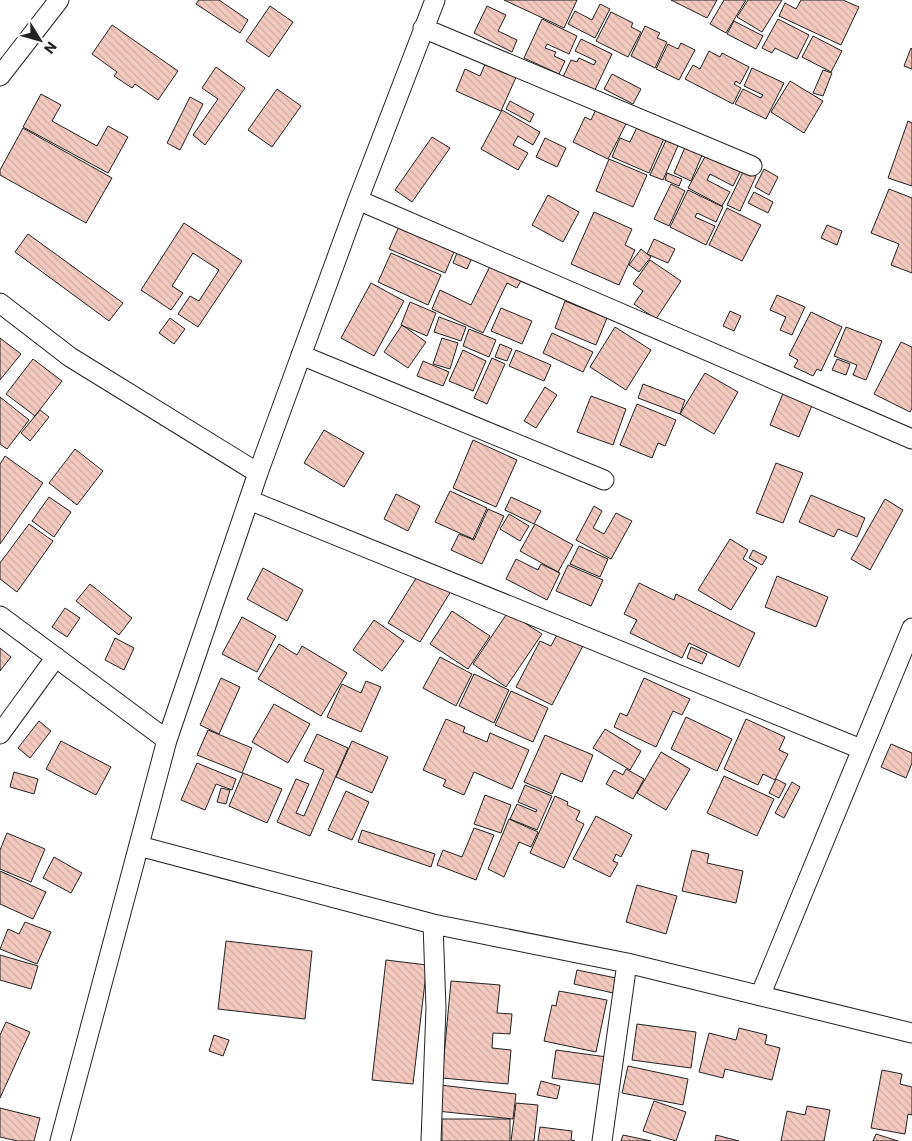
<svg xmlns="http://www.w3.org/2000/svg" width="912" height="1141" font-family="Commissioner,sans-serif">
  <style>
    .building { fill: url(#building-back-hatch); stroke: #222 }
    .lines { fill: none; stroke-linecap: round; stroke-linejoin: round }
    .street-casing { stroke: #222; stroke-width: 21 }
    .street { stroke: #fff; stroke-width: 19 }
  </style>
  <defs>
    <pattern id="building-back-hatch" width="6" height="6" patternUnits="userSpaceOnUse" patternTransform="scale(1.25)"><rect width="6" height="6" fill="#f3c9c0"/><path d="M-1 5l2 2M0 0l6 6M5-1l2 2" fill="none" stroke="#d0aca5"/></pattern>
  </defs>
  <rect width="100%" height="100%" fill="#fff"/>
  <path class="building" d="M199,0H219L248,20L240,33L196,4Z
    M504,0H577L564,28Z
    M671,0H717L707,18Z
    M724,0H746L726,33L710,24Z
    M748,0H782L762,32L737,17Z
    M801,0H843L859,7L841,45L779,16L785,3L796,9Z
    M600,4L610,9L595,38L568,24L575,11L592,20Z
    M270,6L293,22L269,57L246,41Z
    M487,6L506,15L498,31L517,40L512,52L474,33Z
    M611,12L633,23L631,27L641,32L628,57L596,41Z
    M542,19L577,36L569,54L547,44L545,48L556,52L554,56L565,61L559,74L524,58Z
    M778,19L809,35L797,59L775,48L772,53L762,48Z
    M734,21L763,36L756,49L727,34Z
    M112,25L178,71L158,100L135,84L132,88L114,76L117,72L92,54Z
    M645,26L660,33L657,38L667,42L655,68L631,56Z
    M813,36L842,51L831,72L802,57Z
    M581,39L612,54L594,92L563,77L571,60L577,62L579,58L594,65L596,61L575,51Z
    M681,43L695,50L679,80L656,69L668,44L678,49Z
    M911,48L912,49V69L904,66Z
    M709,51L720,57L722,53L749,67L740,84L736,81L734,84L741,88L733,104L685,79L693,65L700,69Z
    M486,62L517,75L501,111L456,91L465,69L480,76Z
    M216,67L245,88L205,145L193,135L218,99L202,88Z
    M752,68L784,83L766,119L735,104L743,89L761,98L763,95L744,86Z
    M823,70L832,73L823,96L813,93Z
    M612,74L641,89L633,104L604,89Z
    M790,81L823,101L804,133L771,112Z
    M277,89L301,106L272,147L248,130Z
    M41,94L61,105L52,121L97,146L108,126L128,137L108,173L23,127Z
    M190,97L203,104L180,150L167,143Z
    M510,101L534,114L530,122L506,109Z
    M598,105L628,120L608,159L573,142L585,117L591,120Z
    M502,110L540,132L533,145L518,136L513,145L528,153L518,170L481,149Z
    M908,121L912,123V186L888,178Z
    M639,123L666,134L649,173L612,157L620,138L630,142Z
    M23,128L112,178L86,223L0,175V170Z
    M668,136L680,141L663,180L650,175Z
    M432,137L450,148L412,202L395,190Z
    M545,138L566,148L557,167L536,157Z
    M686,145L703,153L691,181L674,173Z
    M707,153L741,170L733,186L710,174L707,180L730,192L722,206L688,188Z
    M609,159L647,175L633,207L596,191Z
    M764,169L778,177L769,195L755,187Z
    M744,170L756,176L740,211L727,205Z
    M667,173L682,179L679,186L665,180Z
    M671,184L685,191L669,226L654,219Z
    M889,189L912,198V273L891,265L899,244L871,233Z
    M688,190L723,207L716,222L697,213L695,217L715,226L706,245L670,227Z
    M754,192L773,202L768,213L748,203Z
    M548,195L579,212L563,242L532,225Z
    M727,208L761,225L742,261L709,245Z
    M594,212L632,229L625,245L635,250L619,285L571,264Z
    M401,222L457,245L445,273L389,249Z
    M184,223L242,261L198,327L178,314L190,296L199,301L219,270L193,253L172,286L183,293L171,310L141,290Z
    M827,225L842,231L837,245L821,238Z
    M28,234L123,303L109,321L15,252Z
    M654,239L675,249L668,263L647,254Z
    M460,245L475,251L467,269L453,263Z
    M641,249L651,257L639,272L629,265Z
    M391,253L441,275L428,305L378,282Z
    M493,260L524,275L517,288L507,283L483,333L432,309L440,290L471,305Z
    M650,260L681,281L656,319L634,304L643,291L633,284Z
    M371,283L404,301L374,356L341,338Z
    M777,295L805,307L792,335L780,330L786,317L770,310Z
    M565,301L607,318L596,345L555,328Z
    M410,302L436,313L427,336L401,325Z
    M501,308L532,321L522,344L491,331Z
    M730,311L741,316L734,331L723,326Z
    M811,312L842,327L821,371L817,369L813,376L794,367L798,360L789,355Z
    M439,317L466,327L461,341L434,332Z
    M170,318L185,329L174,344L159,333Z
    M402,325L426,342L408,368L384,352Z
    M615,327L651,350L626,390L590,367Z
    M846,327L882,341L866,380L853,375L857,365L834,356Z
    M469,329L496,340L489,357L463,346Z
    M552,333L593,352L583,372L543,353Z
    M0,338L21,354L0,380Z
    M442,338L458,343L450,369L433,364Z
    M901,342L912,347V408L910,412L874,394Z
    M500,344L512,349L507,361L495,357Z
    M463,350L486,361L473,391L449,381Z
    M516,350L551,365L544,381L509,366Z
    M492,358L505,364L487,404L474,398Z
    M33,359L62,381L35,416L6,394Z
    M837,359L850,364L846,375L832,370Z
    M423,361L449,372L443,386L417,376Z
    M705,373L738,392L714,434L680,414Z
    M643,384L685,400L680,414L638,398Z
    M545,387L557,395L536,428L524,421Z
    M784,391L813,403L799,437L770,425Z
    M591,396L626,409L613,445L577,432Z
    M0,397L29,420L7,449L0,444Z
    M637,404L676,420L665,446L658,443L652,458L620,445Z
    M40,410L49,417L30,441L21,433Z
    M324,430L364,453L344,487L304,463Z
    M473,440L517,460L496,507L453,488Z
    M75,449L103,471L77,505L49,483Z
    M5,456L43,483L0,544V464Z
    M776,463L803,473L783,523L756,513Z
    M450,491L487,508L473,539L435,522Z
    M396,494L420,506L408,531L384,519Z
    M811,495L865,518L857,537L838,529L834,537L799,522Z
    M49,497L71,512L54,537L32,521Z
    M511,497L541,511L534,524L505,510Z
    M885,499L903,510L870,570L851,559Z
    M594,506L602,511L593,528L604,534L616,513L632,521L611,559L576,540Z
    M488,509L504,516L482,564L451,550L459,534L474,540Z
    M509,514L529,526L520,541L500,529Z
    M29,524L53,541L17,592L0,579V563Z
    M535,524L573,545L558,572L520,551Z
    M730,539L748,550L743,559L757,568L731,610L698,590Z
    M579,546L608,559L600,577L570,564Z
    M753,550L767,557L762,565L749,558Z
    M516,559L538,570L541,564L560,573L547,600L506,579Z
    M568,565L603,580L591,606L556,591Z
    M263,568L303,590L287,621L247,599Z
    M420,572L451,591L420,642L388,623Z
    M777,576L828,597L816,627L765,607Z
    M639,583L674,600L676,594L755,633L739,667L689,643L682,658L630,633L637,620L624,614Z
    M90,584L132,618L119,635L76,601Z
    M65,608L80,618L67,637L52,627Z
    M452,611L490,636L468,669L430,644Z
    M508,612L542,634L506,687L473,664Z
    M242,617L276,636L257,672L222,654Z
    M374,620L404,641L382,671L353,650Z
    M561,627L586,640L552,705L516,687L540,641L551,646Z
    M115,638L134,648L124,670L105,660Z
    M279,644L297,655L302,646L347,673L321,716L258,679Z
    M691,647L707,654L702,664L687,658Z
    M0,648L11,657L0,671Z
    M440,657L472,674L456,706L423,688Z
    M474,674L509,690L494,723L459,706Z
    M221,678L240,687L219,734L200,725Z
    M644,678L690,699L682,715L673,711L656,747L614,727L620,713L627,716Z
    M366,681L381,687L361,732L327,717L342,684L361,693Z
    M511,691L548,708L533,742L495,725Z
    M274,704L310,724L288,763L252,742Z
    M686,717L732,739L717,771L671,749Z
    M446,719L465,727L463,732L487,742L490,733L529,750L512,789L474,772L464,795L443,786L446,780L423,770Z
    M746,719L785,737L779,750L788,754L775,780L763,774L758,785L724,769Z
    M39,721L51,731L30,758L18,748Z
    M605,729L641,751L630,770L593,748Z
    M208,730L252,748L242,773L197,755Z
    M317,734L348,748L310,836L277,822L296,779L309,784L296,813L304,816L324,770L304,761Z
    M545,735L593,755L582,782L561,773L552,794L524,782Z
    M61,741L111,767L96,795L46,769Z
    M352,741L388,757L372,793L336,777Z
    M891,744L912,753V763L906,778L881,767Z
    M661,752L690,769L666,810L637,793Z
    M197,763L236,779L232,790L216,784L205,810L181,800Z
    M626,769L644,779L633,799L606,784L614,770L623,775Z
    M14,772L38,779L34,794L10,787Z
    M243,773L282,789L267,823L229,806Z
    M724,776L774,799L757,836L707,813Z
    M776,779L786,784L779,798L769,793Z
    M792,782L800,787L784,818L775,813Z
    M525,785L552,796L537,830L510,819L517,804L536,812L537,810L518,802Z
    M221,788L230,790L226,804L217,802Z
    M346,791L369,802L352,840L328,830Z
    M485,795L511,805L501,833L474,824Z
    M555,796L568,802L567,805L580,811L576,820L584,824L564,868L530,853Z
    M596,816L632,835L621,857L616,854L613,861L618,863L610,877L573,859Z
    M509,819L538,832L531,847L519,842L504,877L488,869Z
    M474,828L494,835L476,880L437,865L443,850L462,857Z
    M362,830L435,854L431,867L358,842Z
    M7,833L45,849L31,882L0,869V850Z
    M692,850L709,854L707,863L743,871L736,903L682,891Z
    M54,857L82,873L71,893L43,878Z
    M0,871L46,892L33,919L0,904Z
    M637,885L677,896L666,934L626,922Z
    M25,922L51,932L37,964L0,949L8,929L19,934Z
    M226,941L312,951L305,1019L218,1009Z
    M0,955L38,966L31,989L0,980Z
    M386,960L427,965L413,1084L372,1080Z
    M577,970L616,978L613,993L574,984Z
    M451,981L500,985L497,1013L512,1014L510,1034L493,1033L492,1048L511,1050L508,1084L442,1078Z
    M559,991L607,1000L596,1052L544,1041L552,1005L556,1006Z
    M6,1022L30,1032L0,1098V1035Z
    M637,1024L696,1032L691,1068L632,1060Z
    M739,1028L767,1035L765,1044L780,1048L772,1080L725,1069L723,1078L699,1072L709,1033L736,1040Z
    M214,1035L229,1040L223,1056L209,1051Z
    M556,1050L607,1057L603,1085L552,1078Z
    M628,1066L688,1079L683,1105L622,1093Z
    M882,1070L902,1074L900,1084L912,1087V1115L908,1114L905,1134L871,1128Z
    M541,1081L560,1086L557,1099L537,1095Z
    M440,1085L516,1094L513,1119L437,1111Z
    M654,1101L686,1112L676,1141L643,1131Z
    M516,1103L538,1105L534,1141H511Z
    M807,1106L830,1110L824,1141H781L787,1111L805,1115Z
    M0,1108L40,1118L34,1141H18L0,1137Z
    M442,1119H510V1141H442Z
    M540,1127L572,1131L571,1140L575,1141H538Z
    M876,1134L898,1141H873Z
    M623,1135L651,1141H621Z
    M716,1135L739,1141H715Z"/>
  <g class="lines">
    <g class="street-casing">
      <path id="street" d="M423,28L752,166
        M0,76L59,0
        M358,200L912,439
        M0,303L70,357L258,473
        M301,355L604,480
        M249,500L861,749
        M0,616L167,740
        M0,734L56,657
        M139,846L433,924L627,963L912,1033
        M760,996L912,628
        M60,1141L167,740L258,473L358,200L435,0
        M431,1141L436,1008L433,924
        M602,1141L627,963"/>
    </g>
    <use href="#street" class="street"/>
  </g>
  <g transform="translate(40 40) rotate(127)" stroke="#ffffff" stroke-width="4" paint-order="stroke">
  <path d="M0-4L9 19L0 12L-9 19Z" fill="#222222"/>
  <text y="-8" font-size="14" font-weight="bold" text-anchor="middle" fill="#222222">N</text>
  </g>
</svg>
